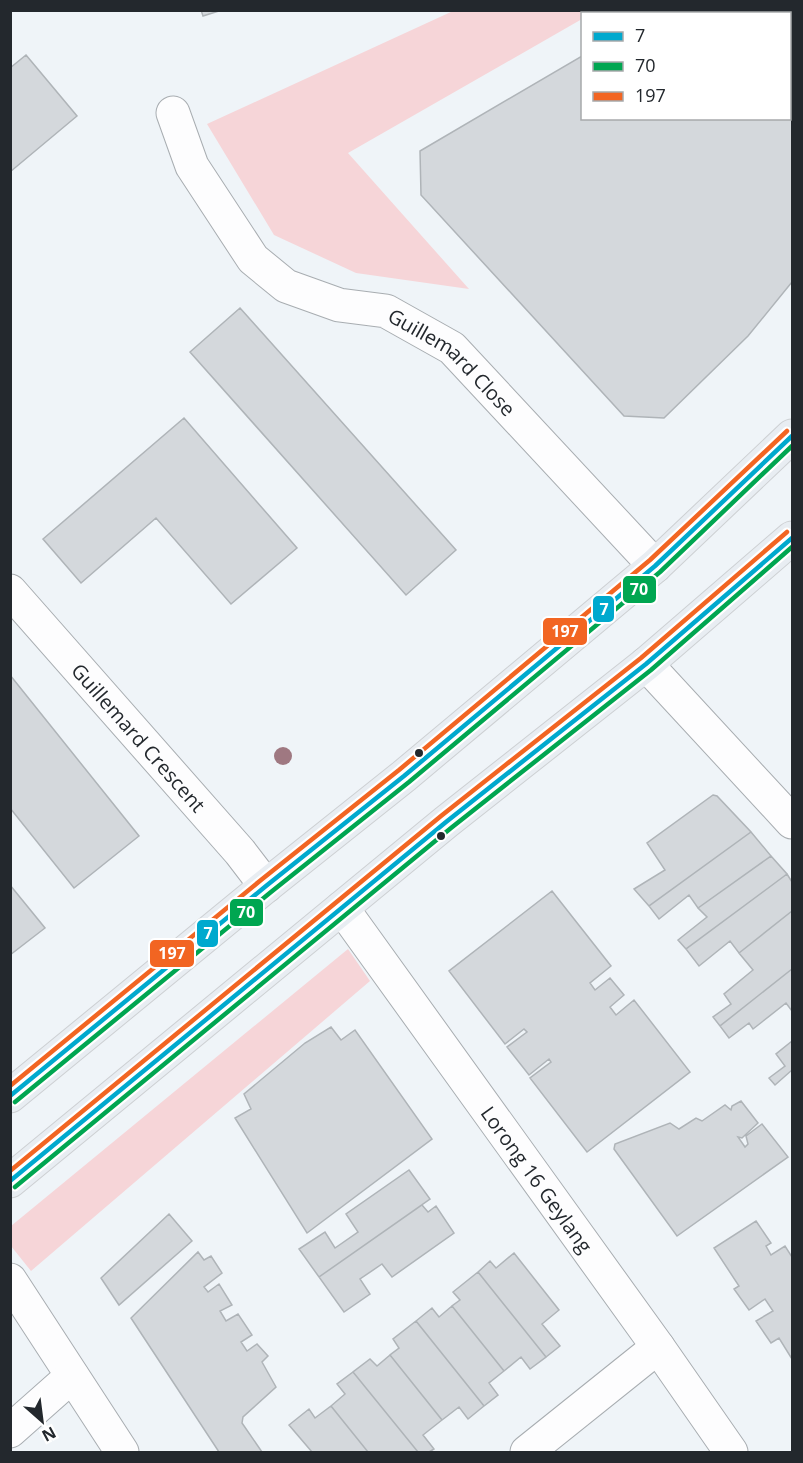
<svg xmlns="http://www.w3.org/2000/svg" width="803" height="1463" font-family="'Open Sans',sans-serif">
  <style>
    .green { fill: #f6d5d8 }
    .building { fill: #d4d8dc; stroke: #afb4b8; stroke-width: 1.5 }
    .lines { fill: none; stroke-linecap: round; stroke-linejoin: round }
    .minor-casing { stroke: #a8adb1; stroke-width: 35 }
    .primary-casing { stroke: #cdd0d3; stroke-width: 35 }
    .minor { stroke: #fdfdfe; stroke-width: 33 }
    .primary { stroke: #e8edf2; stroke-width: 33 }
    .bus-1-casing { stroke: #fff; stroke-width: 9 }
    .bus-2-casing { stroke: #fff; stroke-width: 9 }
    .bus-3-casing { stroke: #fff; stroke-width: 9 }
    .bus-1 { stroke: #00a9ce; stroke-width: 4.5 }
    .bus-2 { stroke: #00a651; stroke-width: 4.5 }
    .bus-3 { stroke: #f26522; stroke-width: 4.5 }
    .tree { fill: #9f7881 }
    .bus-dot { fill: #23282d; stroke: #fff; stroke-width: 2 }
    .labels { text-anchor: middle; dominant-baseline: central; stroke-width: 4.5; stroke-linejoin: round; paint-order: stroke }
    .street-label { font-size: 20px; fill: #23282d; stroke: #fff }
    .line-badge { stroke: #fff; stroke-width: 2 }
    .badge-label { font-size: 16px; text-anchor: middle; font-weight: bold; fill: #fff }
  </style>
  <rect width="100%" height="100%" fill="#eff4f8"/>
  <path class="green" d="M453,11H597L592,13L582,14V19L348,153L469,289L356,273L274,235L207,124Z
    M348,949L370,981L31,1271L11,1246V1226Z"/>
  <path class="building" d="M201,10H222L203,16Z
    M660,10H792V282L748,336L664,418L624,416L421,195L420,151L582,56V118H790V14H655Z
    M26,55L77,116L10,172V68Z
    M240,308L456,550L406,595L190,352Z
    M184,418L297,548L231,604L156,518L81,583L43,539Z
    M10,675L139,836L74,888L10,808Z
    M713,795L717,796L751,832L649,906L634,889L665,870L647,843Z
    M751,832L771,856L698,908L689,895L659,919L649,906Z
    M771,856L787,874L686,949L678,940L707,917L698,908Z
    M787,874L792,882V911L739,953L730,941L699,966L686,949Z
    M10,885L45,928L10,955Z
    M552,891L611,966L590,983L595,990L610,978L624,995L610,1007L616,1015L634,1000L690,1072L587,1152L530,1078L551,1062L549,1059L529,1075L507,1047L527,1032L524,1029L505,1044L449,971Z
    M792,911V969L720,1026L713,1017L731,1004L724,994L753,970L739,953Z
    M792,969V1011L786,1003L753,1029L749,1023L729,1038L720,1026Z
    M331,1027L341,1040L355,1030L432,1139L307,1233L235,1118L251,1109L244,1094L305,1043Z
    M792,1041V1070L775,1085L769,1078L785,1066L776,1054Z
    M741,1101L758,1123L742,1138L738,1137L745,1147L748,1144L746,1136L762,1124L788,1157L677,1236L614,1149L615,1144L670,1123L679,1129L696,1118L702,1121L725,1105L731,1110L732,1106Z
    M409,1170L430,1199L319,1277L299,1249L325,1232L335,1248L358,1232L346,1214Z
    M422,1205L428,1212L436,1206L454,1233L392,1277L382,1264L360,1279L370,1294L344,1312L319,1277Z
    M169,1214L192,1241L119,1305L101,1278Z
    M756,1221L771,1243L766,1246L771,1255L785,1246L792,1257V1359L779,1338L771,1343L756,1321L773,1311L765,1299L749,1310L734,1289L739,1286L714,1248Z
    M198,1252L204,1260L211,1256L222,1273L204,1287L208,1292L219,1284L232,1305L220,1311L226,1321L238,1314L252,1335L241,1342L247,1351L257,1344L268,1356L262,1362L276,1387L243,1417L242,1423L262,1452H219L131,1318Z
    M514,1253L559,1310L542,1324L560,1346L546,1357L478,1272L490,1261L496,1268Z
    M478,1272L546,1357L530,1369L521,1357L504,1371L452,1306L460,1300L453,1292Z
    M452,1306L504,1371L489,1383L498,1395L484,1406L416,1321L432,1308L439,1317Z
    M416,1321L484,1406L468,1419L459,1407L442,1420L390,1355L399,1348L393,1339Z
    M390,1355L442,1420L423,1435L434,1449L429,1452H418L353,1372L370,1359L377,1366Z
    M353,1372L418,1452H368L331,1406L345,1394L337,1384Z
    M331,1406L368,1452H312L289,1425L309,1409L315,1418Z"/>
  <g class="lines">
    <g class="minor-casing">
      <g id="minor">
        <path id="s1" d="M173,113L192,166L253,259L286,286L339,305L386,311L452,348L655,566"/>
        <path id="s2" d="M10,591L240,852L266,886"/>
        <path d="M646,664L792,822"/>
        <path id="s3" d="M342,908L658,1347L731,1452"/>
        <path d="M10,1280L122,1452"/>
        <path d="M10,1431L72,1376"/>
        <path d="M527,1452L658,1347"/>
      </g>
    </g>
    <g class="primary-casing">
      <path id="primary" d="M10,1096L266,886L404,776L655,566L792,436
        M10,1181L446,822L646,664L792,538"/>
    </g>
    <use href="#minor" class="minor"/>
    <use href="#primary" class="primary"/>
    <g class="bus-1-casing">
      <path id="bus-1" d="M10,1096L266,886L404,776L655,566L792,436
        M10,1181L446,822L646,664L792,538"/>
    </g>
    <g class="bus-2-casing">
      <path id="bus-2" d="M15,1102L271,892L409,782L660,572L792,446
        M15,1187L451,828L651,670L792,547"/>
    </g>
    <g class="bus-3-casing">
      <path id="bus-3" d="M10,1086L261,880L399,770L650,560L787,431
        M10,1171L441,816L641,658L787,532"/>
    </g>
    <use href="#bus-1" class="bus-1"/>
    <use href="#bus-2" class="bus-2"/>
    <use href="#bus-3" class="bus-3"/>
  </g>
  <circle class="tree" cx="283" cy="756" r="9"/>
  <g class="bus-dot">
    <circle cx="419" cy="753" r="5"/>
    <circle cx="441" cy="836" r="5"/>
  </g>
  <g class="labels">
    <g class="street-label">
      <text stroke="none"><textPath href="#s1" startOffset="398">Guillemard Close</textPath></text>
      <text stroke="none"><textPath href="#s2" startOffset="195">Guillemard Crescent</textPath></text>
      <text stroke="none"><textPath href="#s3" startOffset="334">Lorong 16 Geylang</textPath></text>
    </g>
  </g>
  <g class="line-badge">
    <rect x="622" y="575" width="35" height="29" rx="6" fill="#00a651"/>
    <rect x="592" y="595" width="23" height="28" rx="6" fill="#00a9ce"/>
    <rect x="542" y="617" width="46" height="29" rx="6" fill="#f26522"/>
    <rect x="229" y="898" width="35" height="29" rx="6" fill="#00a651"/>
    <rect x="196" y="919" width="23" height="29" rx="6" fill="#00a9ce"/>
    <rect x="149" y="939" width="46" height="29" rx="6" fill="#f26522"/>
  </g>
  <g class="badge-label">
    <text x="639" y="595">70</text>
    <text x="604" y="615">7</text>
    <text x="565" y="637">197</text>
    <text x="246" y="918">70</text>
    <text x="208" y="939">7</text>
    <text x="172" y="959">197</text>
  </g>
  <rect width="803" height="1463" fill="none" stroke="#23282d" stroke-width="24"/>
  <rect x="581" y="12" width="210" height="108" fill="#ffffff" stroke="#a7a9ab" stroke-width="1.5"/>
  <rect x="593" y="32" width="30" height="9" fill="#00a9ce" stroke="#a7a9ab" stroke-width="1.5"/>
  <text x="635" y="42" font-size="18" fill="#23282d">7</text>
  <rect x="593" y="62" width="30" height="9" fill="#00a651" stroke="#a7a9ab" stroke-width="1.5"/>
  <text x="635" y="72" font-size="18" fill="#23282d">70</text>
  <rect x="593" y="92" width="30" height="9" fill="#f26522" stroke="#a7a9ab" stroke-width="1.5"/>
  <text x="635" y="102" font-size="18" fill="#23282d">197</text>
  <g transform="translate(42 1421) rotate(152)" stroke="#ffffff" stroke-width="4.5" paint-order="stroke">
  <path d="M0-4.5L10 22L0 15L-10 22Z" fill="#23282d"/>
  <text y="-9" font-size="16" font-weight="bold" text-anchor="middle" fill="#23282d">N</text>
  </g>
</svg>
